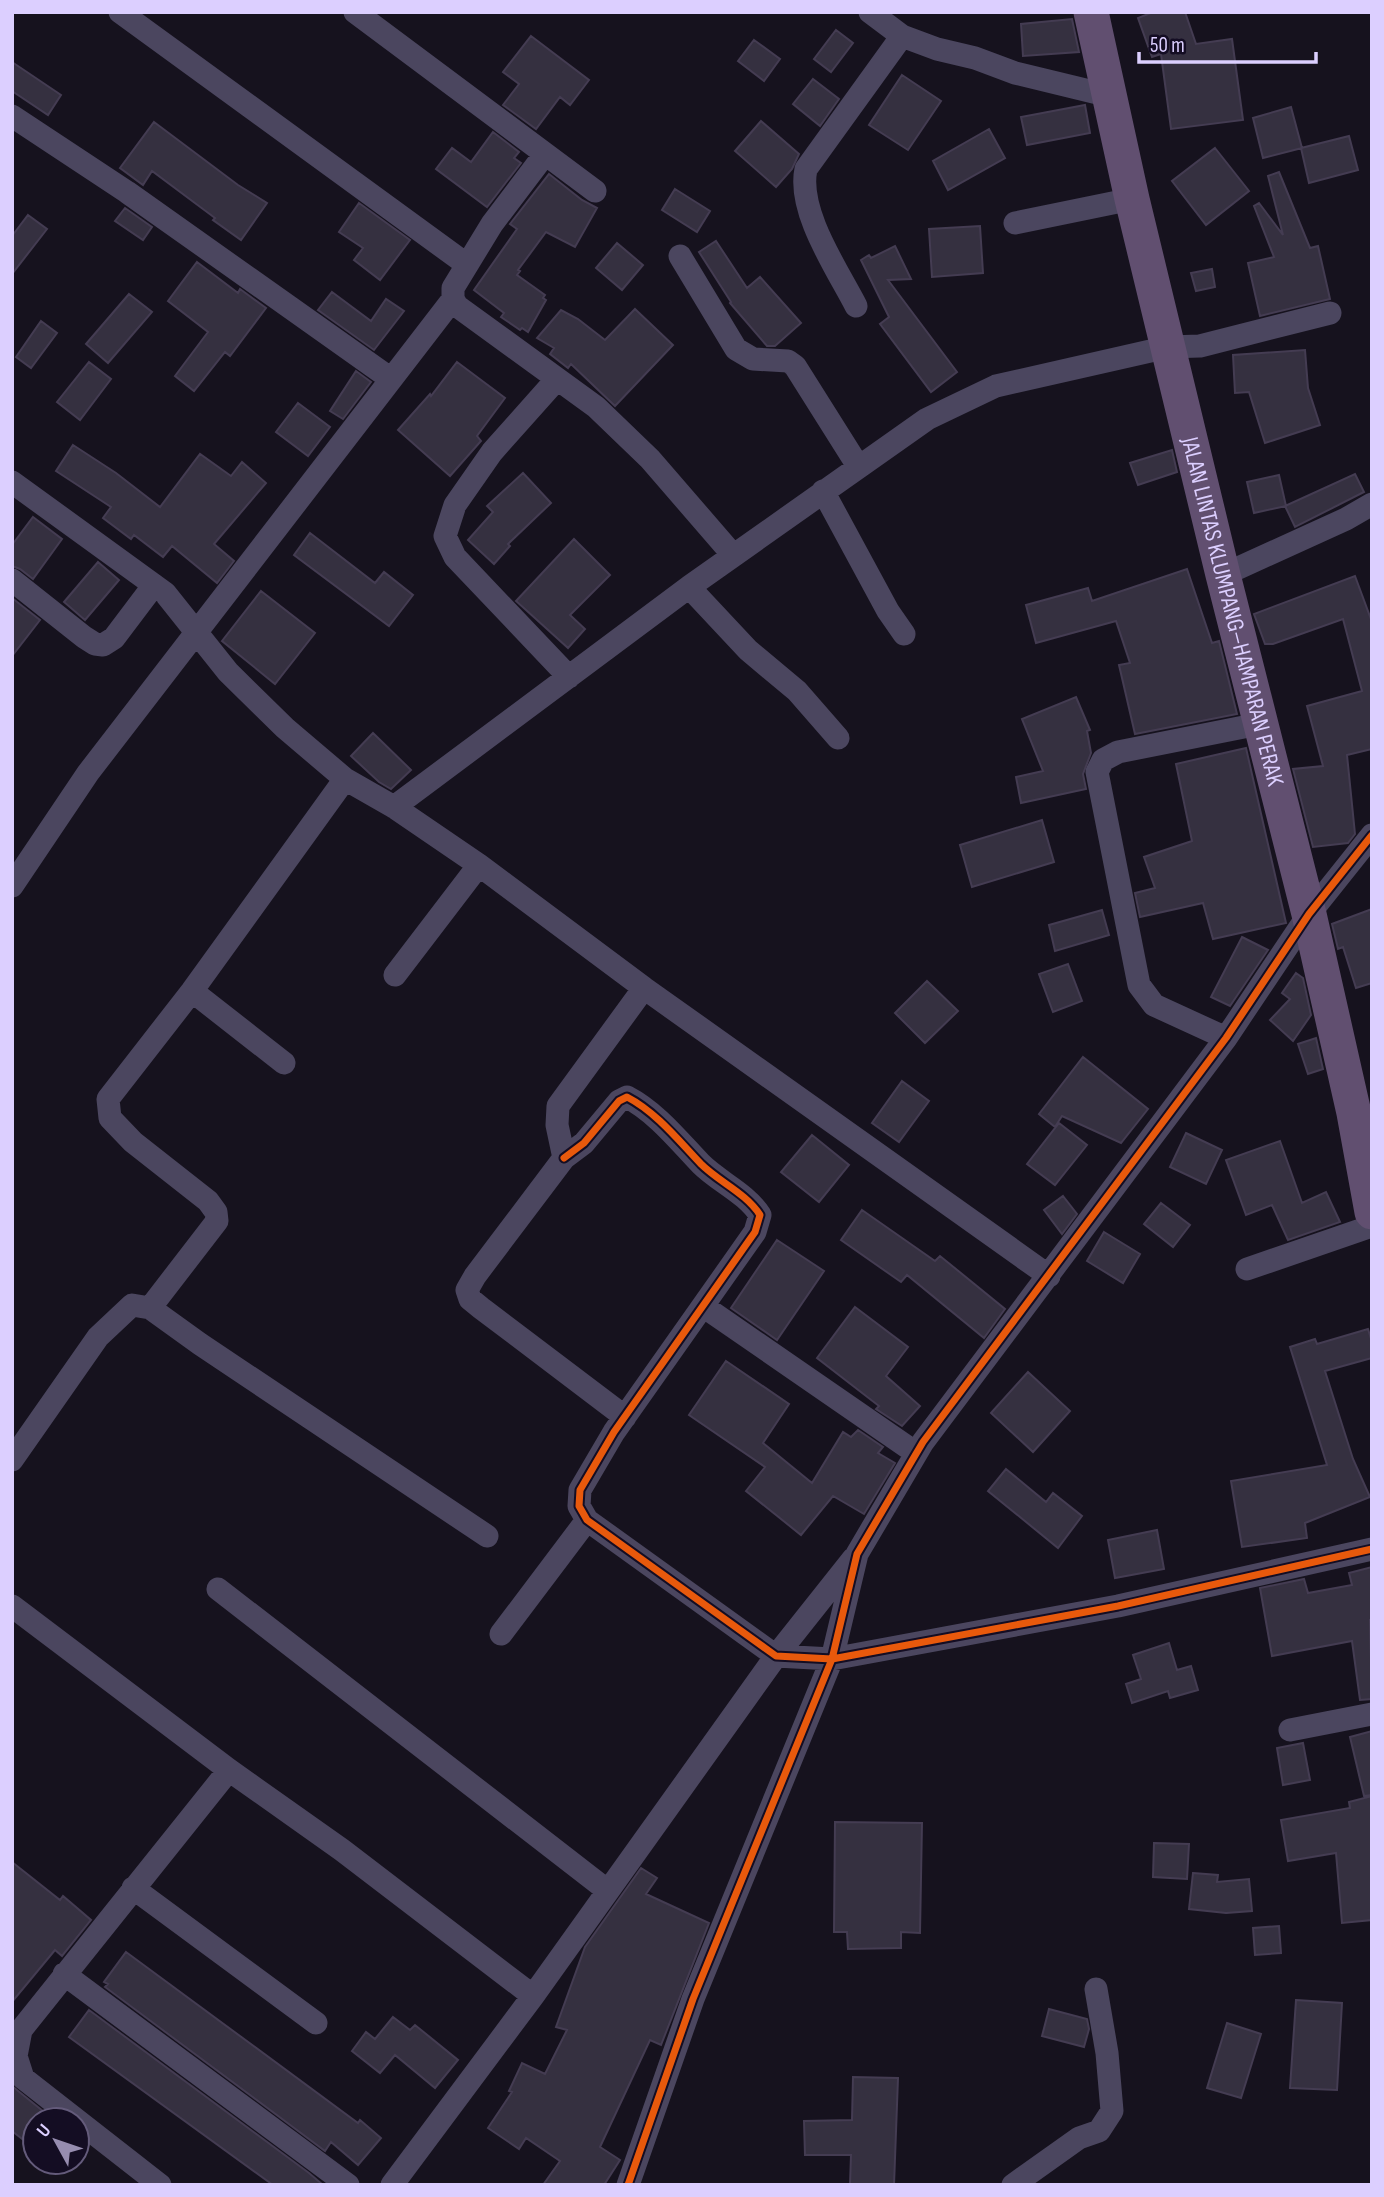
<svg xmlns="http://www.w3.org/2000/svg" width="1384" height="2197" font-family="'Sofia Sans Condensed',sans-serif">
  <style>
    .building { fill: #353040; stroke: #443c52; stroke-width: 2 }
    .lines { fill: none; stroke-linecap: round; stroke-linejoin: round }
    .street { stroke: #4b465f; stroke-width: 23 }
    .primary { stroke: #614f70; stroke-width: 35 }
    .cycleway-casing { stroke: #140d23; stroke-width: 11 }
    .cycleway { stroke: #e8590c; stroke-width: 7 }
    .labels { text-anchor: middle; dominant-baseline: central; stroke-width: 6; stroke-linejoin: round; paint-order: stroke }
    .street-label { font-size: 24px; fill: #dccfff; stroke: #140d23 }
  </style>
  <rect width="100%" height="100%" fill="#16121e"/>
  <path class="building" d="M1153,12H1185L1196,44L1232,39L1243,120L1171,129L1161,54L1152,57L1138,18Z
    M1072,19L1079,52L1023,56L1021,24Z
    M836,30L853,43L831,72L814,59Z
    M531,36L589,80L570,105L560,97L536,129L503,105L519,84L503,72Z
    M754,40L780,59L764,81L738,61Z
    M12,62L61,95L48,115L12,91Z
    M902,75L941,101L908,150L869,125Z
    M813,79L839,99L820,126L793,104Z
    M1085,105L1090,133L1027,145L1021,117Z
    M1291,107L1302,148L1263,158L1253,118Z
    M761,121L799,154L792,169L776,187L735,151Z
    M154,122L238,185L267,203L241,240L213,220L215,218L152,171L143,185L120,168Z
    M989,129L1005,158L948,190L933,161Z
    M493,132L519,152L514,158L521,163L487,207L436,169L452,148L471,162Z
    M1349,136L1358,170L1309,183L1301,148Z
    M1215,148L1249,191L1206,225L1172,181Z
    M1279,172L1310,248L1318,246L1330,299L1260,316L1248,263L1274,257L1254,206L1259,203L1283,235L1268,176Z
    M549,174L582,200L597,208L575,247L546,232L518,270L520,271L517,275L545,295L543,298L546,300L528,332L522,328L520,330L501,317L504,313L474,290L517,229L510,224Z
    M675,189L710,211L697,232L662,210Z
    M359,203L410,240L380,280L354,260L363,248L339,232Z
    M125,208L152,227L143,240L115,221Z
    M28,215L47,229L12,274V236Z
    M980,226L983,273L932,277L929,229Z
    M716,241L747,288L760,277L801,323L775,346H767L730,303L731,302L699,252Z
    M617,243L643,265L622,290L596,268Z
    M895,246L911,279L888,280L957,372L931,392L880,324L889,317L861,260L869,255L871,258Z
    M197,262L238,293L240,289L266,308L230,356L225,352L194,391L175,376L208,332L168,301Z
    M1212,269L1215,287L1196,291L1191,273Z
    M332,292L371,321L386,299L404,311L374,350L318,310Z
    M129,294L152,312L108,363L86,344Z
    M635,309L673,345L615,406L571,364L568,368L550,354L554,348L537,338L561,310L578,319L605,340Z
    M41,321L57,333L31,368L16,357Z
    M1305,350L1308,388L1320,425L1265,443L1249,392L1235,393L1233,355Z
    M89,362L111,379L80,420L57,402Z
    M457,362L505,398L477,436L481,441L450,476L398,430L430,394L431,396Z
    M356,371L371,382L343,419L330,411Z
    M298,403L330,427L308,456L276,432Z
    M73,445L116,473L160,507L200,454L231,476L242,462L266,483L214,544L234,561L217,583L172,546L163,557L134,535L131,539L103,518L111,507L56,471Z
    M1172,450L1177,472L1138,485L1130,463Z
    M523,473L551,503L508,544L510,546L494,564L468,540L493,512L487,506Z
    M1355,474L1364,492L1295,527L1285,506Z
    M1279,475L1286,506L1254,513L1247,482Z
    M33,517L62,539L33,579L20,569L12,566V545Z
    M310,533L375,583L384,572L413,595L389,626L294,555Z
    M574,539L610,575L570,615L585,629L568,648L516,601Z
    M98,562L119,580L85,620L64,602Z
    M1187,569L1212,643L1219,641L1237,714L1135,734L1119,665L1130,663L1116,621L1036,643L1026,605L1088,588L1092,601Z
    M1355,576L1372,622V749L1347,755L1355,834L1348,843L1313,847L1293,769L1323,766L1307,706L1362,691L1343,619L1273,644H1265L1254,614Z
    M261,591L315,633L275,684L222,641Z
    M12,598L40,620L12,656Z
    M1076,697L1090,730L1087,731L1091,753L1083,774L1086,789L1021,803L1016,777L1043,771L1022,719Z
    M373,733L411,770L391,789L379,782L351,756Z
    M1246,748L1286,923L1213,939L1203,903L1140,917L1135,893L1155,888L1144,857L1192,841L1176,764Z
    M1042,820L1054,862L972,887L960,845Z
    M1372,909V983L1356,988L1343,947L1338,949L1332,924Z
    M1102,910L1109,935L1055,951L1049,925Z
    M1242,937L1268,950L1230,1006L1211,997Z
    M1068,964L1082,1001L1053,1012L1039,974Z
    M1296,973L1303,978L1311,1015L1293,1041L1270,1020L1290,999L1282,993Z
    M927,981L958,1011L925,1043L895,1013Z
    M1316,1038L1323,1069L1308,1074L1298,1044Z
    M1083,1057L1148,1109L1121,1143L1062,1116L1055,1127L1039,1114Z
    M902,1081L929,1101L899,1142L872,1123Z
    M1059,1123L1087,1145L1055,1185L1027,1164Z
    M1186,1133L1222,1150L1206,1184L1170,1167Z
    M812,1135L849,1165L819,1202L781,1172Z
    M1280,1141L1302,1203L1326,1192L1340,1222L1288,1240L1272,1205L1246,1215L1226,1160Z
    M1063,1196L1077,1214L1062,1234L1044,1210Z
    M1161,1203L1190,1225L1173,1247L1144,1224Z
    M862,1210L935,1261L940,1256L1005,1309L984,1338L907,1275L901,1282L841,1240Z
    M1104,1232L1140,1254L1123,1283L1087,1261Z
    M777,1240L824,1271L777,1340L731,1308Z
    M855,1307L908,1347L886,1376L920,1406L902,1426L876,1409L879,1406L817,1358Z
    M1368,1329L1372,1342V1358L1325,1371L1353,1459L1370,1497L1305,1523L1307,1538L1242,1547L1231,1481L1327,1465L1290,1347L1315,1339L1317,1344Z
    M726,1361L789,1404L763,1443L812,1483L843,1432L851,1437L858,1430L883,1447L878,1453L895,1463L864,1514L833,1496L801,1535L746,1491L765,1467L689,1415Z
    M1028,1372L1070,1411L1033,1452L991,1413Z
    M1006,1469L1046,1502L1053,1493L1082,1516L1058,1548L988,1491Z
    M1157,1530L1164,1569L1115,1578L1108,1540Z
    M1372,1567V1620H1370L1372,1699L1360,1700L1352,1641L1272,1656L1260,1588L1304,1579L1308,1593L1352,1585L1349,1573Z
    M1169,1643L1177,1670L1191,1666L1198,1690L1170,1698L1168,1691L1132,1703L1126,1684L1141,1679L1133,1655Z
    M1372,1731V1795L1364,1796L1350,1737Z
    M1303,1743L1310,1780L1283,1785L1277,1748Z
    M1372,1796V1920L1342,1923L1336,1853L1288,1861L1281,1820L1350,1808L1349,1802Z
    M835,1822L922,1823L920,1933L901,1932V1948L848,1949L847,1932H834Z
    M1154,1843L1189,1844L1187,1879L1153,1877Z
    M12,1862L60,1900L63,1896L91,1920L62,1956L55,1950L12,2002Z
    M641,1868L657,1878L646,1894L709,1923L661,2045L650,2040L600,2147L620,2160L604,2185H543L560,2161L526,2138L519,2149L488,2128L512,2092L509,2091L522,2063L545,2074L567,2030L556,2027L585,1947Z
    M1193,1873L1218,1875L1217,1882L1249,1879L1252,1911L1226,1913L1189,1909Z
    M1279,1926L1281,1953L1255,1955L1253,1928Z
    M126,1952L358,2123L360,2120L381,2138L358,2165L331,2142L325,2151L105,1987L108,1984L104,1982Z
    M1296,2000L1342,2003L1337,2090L1290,2088Z
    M1049,2009L1087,2019L1089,2029L1084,2047L1042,2036Z
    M89,2010L309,2173L323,2185H273L69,2037Z
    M393,2017L410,2030L415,2025L458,2060L435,2088L395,2055L380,2073L352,2051L366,2032L375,2039Z
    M1227,2023L1261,2034L1241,2098L1207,2088Z
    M853,2077L898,2078L894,2185H850L851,2155H805L804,2121L852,2120Z
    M12,2086L54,2120H35V2149L12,2131Z"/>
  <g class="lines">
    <path class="street" d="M120,12L466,264
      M355,12L595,191
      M870,12L902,36L937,49L975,58L1015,73L1110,96
      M12,116L127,192L391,379
      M545,154L492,224L453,288V299L457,306L596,407L650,459L733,555
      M1015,223L1132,199
      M680,256L736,349L753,359L788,361L795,366L858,466
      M856,306C837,269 797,211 806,169L902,36
      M557,379L492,452L455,505L445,536L455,557L569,677
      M12,482L165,593L228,672L285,728L345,779L394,807L479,865L644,988L1049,1276
      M823,491L888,611L904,634
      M1223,575L1346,519L1372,504
      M12,580L84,637L95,644L103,645L114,638L154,585
      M689,587L748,650L797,691L838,738
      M394,807L689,587L927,419L996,386L1168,347L1200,346L1330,313
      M12,886L88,773L453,299
      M395,975L479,865
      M192,991L284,1063
      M1226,1038L1154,1005L1139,985L1097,772L1103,760L1118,752L1259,724
      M564,1158L584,1143L619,1101L627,1097C656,1112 679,1141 701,1164C719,1182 746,1193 760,1215L755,1232L614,1432L580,1490L579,1506L587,1520L776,1656L832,1659L1118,1606L1372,1549
      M1247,1269L1372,1226
      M703,1306L916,1453
      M150,1308L217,1221L216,1212L208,1201L133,1142L110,1118L108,1099L192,991L345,779
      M625,1417L481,1308L470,1299L467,1290L475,1276L564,1158L557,1125L558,1106L644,988
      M12,1460L98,1337L132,1305L150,1308L200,1344L487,1536
      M218,1589L608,1891
      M12,1606L229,1770L342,1850L533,1996
      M501,1634L587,1520
      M1290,1730L1372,1714
      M133,1888L316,2023
      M64,1974L348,2185
      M160,2185L23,2078L16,2056L21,2030L229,1770
      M392,2185L533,1996L776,1656L853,1559
      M628,2185L693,1999L832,1659L857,1554L923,1442L1226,1038L1309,914L1372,835
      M1013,2185L1079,2138L1099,2131L1112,2111L1107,2053L1096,1989"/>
    <path class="primary" id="s1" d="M1091,12L1132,199L1223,575L1309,914L1354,1113L1372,1212"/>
    <g class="cycleway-casing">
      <path id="cycleway" d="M564,1158L584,1143L619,1101L627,1097C656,1112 679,1141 701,1164C719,1182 746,1193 760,1215L755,1232L614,1432L580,1490L579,1506L587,1520L776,1656L832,1659L1118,1606L1372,1549
        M628,2185L693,1999L832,1659L857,1554L923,1442L1226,1038L1309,914L1372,835"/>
    </g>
    <use href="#cycleway" class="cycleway"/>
  </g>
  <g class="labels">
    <g class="street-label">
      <text stroke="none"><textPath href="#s1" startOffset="616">JALAN LINTAS KLUMPANG–HAMPARAN PERAK</textPath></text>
    </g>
  </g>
  <rect width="1384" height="2197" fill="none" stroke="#dccfff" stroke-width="28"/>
  <g transform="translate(56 2141) rotate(310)"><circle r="33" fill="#140d23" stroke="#645b7b" stroke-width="2"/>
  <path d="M0-5L12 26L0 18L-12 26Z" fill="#978db0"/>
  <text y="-10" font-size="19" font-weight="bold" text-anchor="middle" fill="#dccfff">U</text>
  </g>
  <path d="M1139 52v10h177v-10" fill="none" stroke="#dccfff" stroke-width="3.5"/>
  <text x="1150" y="52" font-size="21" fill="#dccfff" stroke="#140d23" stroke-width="5" paint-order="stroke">50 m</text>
</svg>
